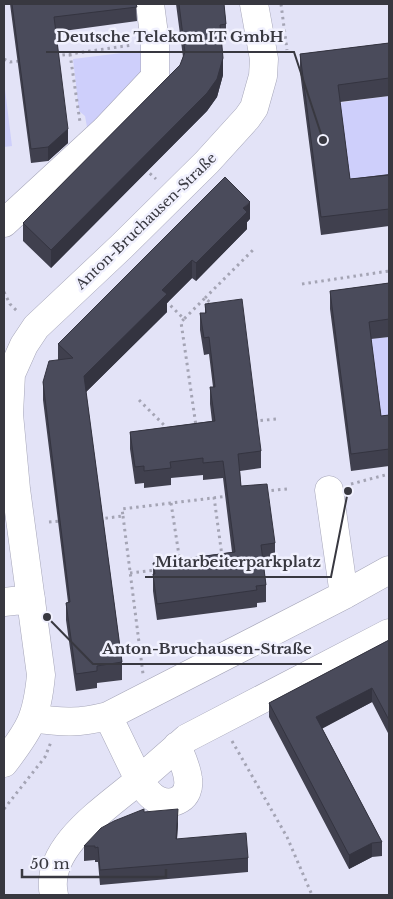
<svg xmlns="http://www.w3.org/2000/svg" width="393" height="899" font-family="'Libre Baskerville',serif">
  <style>
    .green { fill: #cecffb }
    .lines { fill: none; stroke-linecap: round; stroke-linejoin: round }
    .minor-casing { stroke: #a6a6b9; stroke-width: 29 }
    .path { stroke: #a4a4b4; stroke-width: 3; stroke-dasharray: 2.5 4; stroke-linecap: butt }
    .minor { stroke: #fff; stroke-width: 28 }
    .wall { fill: #40404e }
    .shaded-wall { fill: #343440 }
    .building { fill: #4a4b5b; stroke: #343440 }
    .labels { text-anchor: middle; dominant-baseline: central; stroke-width: 5; stroke-linejoin: round; paint-order: stroke }
    .street-label { font-size: 14px; fill: #383840; stroke: #f1f1fe }
    .leader { fill: none; stroke: #383840; stroke-width: 2 }
    .callout-dot { fill: #383840; stroke: #f1f1fe; stroke-width: 2 }
    .callout-label { font-size: 15px; text-anchor: middle; font-weight: bold; fill: #383840; stroke: #f1f1fe; stroke-width: 5; stroke-linejoin: round; paint-order: stroke }
  </style>
  <rect width="100%" height="100%" fill="#e3e3f7"/>
  <path class="green" d="M146,50L150,76L89,138L85,116L79,111L73,59Z
    M4,81L12,146L4,147Z
    M389,96V192L350,197L338,103Z
    M389,337V433L381,434L369,339Z"/>
  <g class="lines">
    <g class="minor-casing">
      <path id="minor" d="M4,223L105,130L155,77V42L150,4
        M329,490L344,595
        M4,602L31,599
        M108,716L139,780L187,738L389,633
        M34,718C62,723 80,723 108,716L344,595L389,570
        M4,763C30,729 37,718 41,675L16,489L9,414L11,374L24,345L36,327L122,246L207,162L247,118L254,108L263,76L264,59L254,4
        M54,895C43,847 108,807 139,780C144,787 149,796 158,800C173,807 191,798 188,779C187,768 181,756 177,746"/>
    </g>
    <path class="path" d="M281,4L287,50
      M70,54L80,122
      M56,56L132,45
      M4,59L10,62L20,61
      M145,169L156,179
      M302,284L389,271
      M4,292L10,304L17,311
      M205,298L255,248
      M166,301L184,319L205,298L214,306
      M184,319L181,322L196,426
      M139,400L168,429
      M254,421L277,419
      M351,484L389,474
      M265,491L287,489
      M214,497L222,556
      M171,503L180,562
      M123,516L143,674
      M99,519L123,516L122,509L229,496
      M49,522L61,521
      M130,573L157,570
      M232,741L287,837L312,895
      M4,809L45,757L51,742"/>
    <use href="#minor" class="minor"/>
  </g>
  <path class="wall" d="M10,4H136L137,21L56,32L68,143L48,161L31,163Z
    M176,4H224L226,24V42H222L223,75L217,97L207,111L51,268L23,241V223L180,65L183,57Z
    M389,43V96L340,102L350,179L389,174V226L321,235L300,72V54Z
    M250,219L247,222V229L196,281L192,278L167,303V312L86,392L122,662V680L97,683V688L76,691L66,620V603L68,602L43,400V382L58,360V344Z
    M389,283V337L371,339L381,416L389,415V466L351,471L330,309V291Z
    M205,304L261,451V468L240,471L241,486L275,543V560L263,561L266,585V602L257,603V607L157,620L153,591V563L232,552L223,478L203,480V475L171,478V485L144,488V483L135,484L130,449V432L212,421L210,404V387H213L209,354L204,355L200,330V313H205Z
    M389,640V735L372,702L322,728L382,842V856L372,857L349,869L269,717V703Z
    M144,812L178,823L177,839L248,858V872L100,885L98,862H95V860L84,861V846Z"/>
  <path class="shaded-wall" d="M223,58V75L217,97L207,111L51,268V250Z
    M68,129V143L48,161V147Z
    M250,202V219L247,222V229L196,281V263L243,208Z
    M192,260V278L167,303V312L84,394V376L162,290Z
    M372,688V702L316,732V717Z
    M178,809V823L176,854V839Z
    M372,843V857L349,869V855Z"/>
  <path class="building" d="M12,4H136L137,7L54,17L68,129L48,147L31,149Z
    M179,4H224L226,24L220,25L223,58L217,79L207,93L51,250L23,223L180,65L185,52Z
    M389,43V78L338,85L350,179L389,175V209L321,217L300,54Z
    M225,177L250,202L243,208L247,212L196,263L192,260L162,290L167,294L84,376L122,662L97,666V671L76,674L66,603L70,602L43,382L49,361L73,358L58,344Z
    M389,283V319L369,322L381,416L389,415V449L351,454L330,291Z
    M242,299L261,451L238,454L241,486L267,484L275,543L261,545L266,585L256,586L257,590L157,604L153,574H155L153,563L235,552L223,461L203,463V458L170,462L171,468L144,471V466L135,467L130,432L215,421L210,387H215L209,337L204,338L200,313H206L205,304Z
    M389,640V720L372,688L316,717L382,842L372,843L349,855L269,703Z
    M144,809V812L178,809L176,839L246,833L248,858L100,870L98,847L95,848V846H84L101,828L114,821Z"/>
  <g class="labels">
    <g class="street-label">
      <text transform="translate(146 221) rotate(-44)">Anton-Bruchausen-Straße</text>
    </g>
  </g>
  <path class="leader" d="M323 140L294 52H46M348 491L331 577H145M47 617L93 664H322"/>
  <g class="callout-dot">
    <circle cx="323" cy="140" r="5"/>
    <circle cx="348" cy="491" r="5"/>
    <circle cx="47" cy="617" r="5"/>
  </g>
  <g class="callout-label">
    <text x="170" y="42">Deutsche Telekom IT GmbH</text>
    <text x="238" y="567">Mitarbeiterparkplatz</text>
    <text x="207" y="654">Anton-Bruchausen-Straße</text>
  </g>
  <rect width="393" height="899" fill="none" stroke="#383840" stroke-width="10"/>
  <path d="M22 869v8h144v-8" fill="none" stroke="#383840" stroke-width="2.5"/>
  <text x="30" y="869" font-size="15" fill="#383840" stroke="#f1f1fe" stroke-width="4" paint-order="stroke">50 m</text>
</svg>
